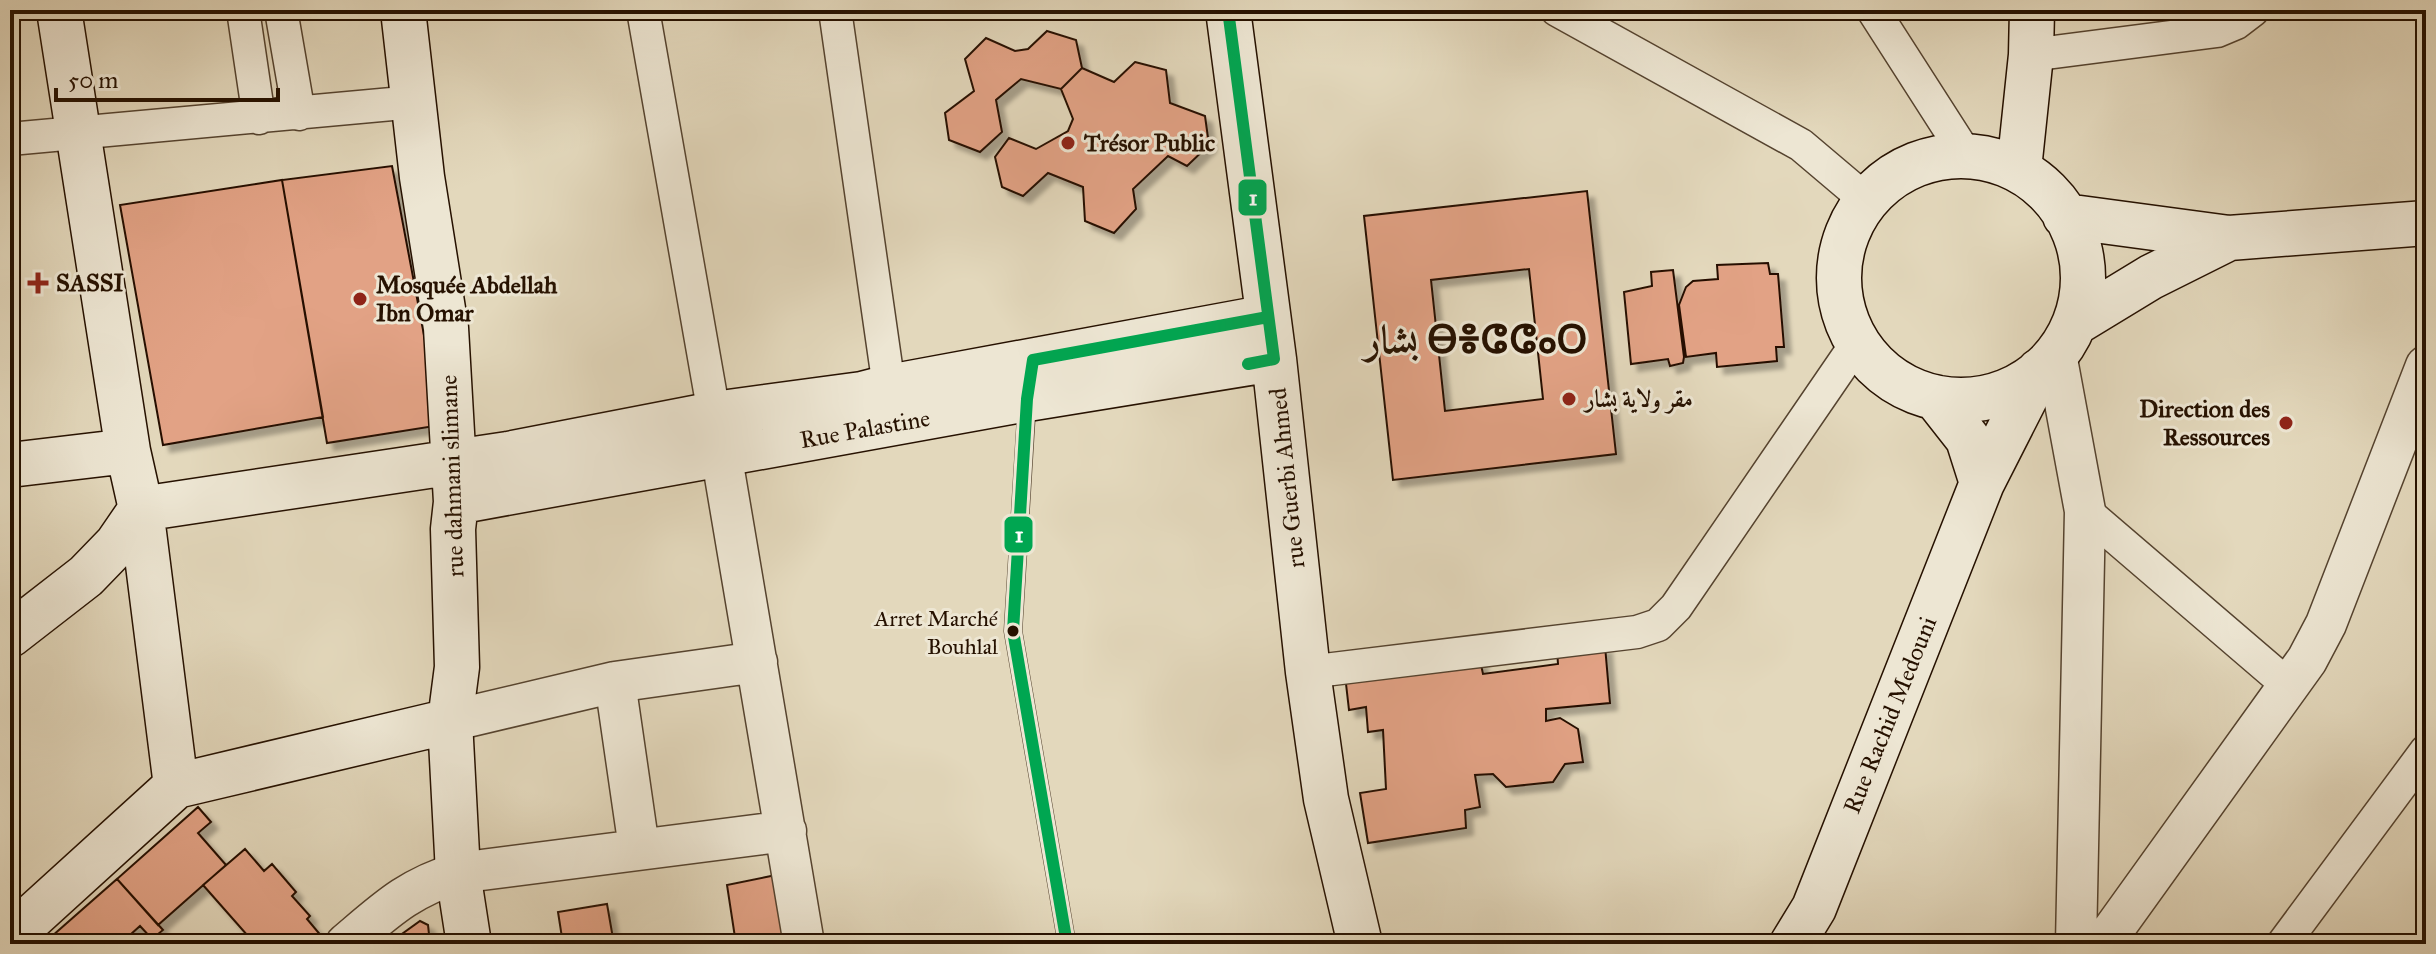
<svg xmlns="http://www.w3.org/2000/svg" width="2436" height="954" font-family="'IM FELL Great Primer',Amiri,'Noto Sans Tifinagh',serif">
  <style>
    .building { fill: #e2a285; stroke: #261100; stroke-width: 2; fill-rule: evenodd; filter: url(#shadow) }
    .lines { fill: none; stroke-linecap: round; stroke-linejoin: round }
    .service-casing { stroke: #55432f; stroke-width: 19 }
    .minor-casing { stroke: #55432f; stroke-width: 35 }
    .tertiary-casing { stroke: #55432f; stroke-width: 43 }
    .secondary-casing { stroke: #261100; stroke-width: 47 }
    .service { stroke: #ede6d3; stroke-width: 16 }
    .minor { stroke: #ede6d3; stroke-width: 32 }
    .tertiary { stroke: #ede6d3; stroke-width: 40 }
    .secondary { stroke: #ede6d3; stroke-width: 44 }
    .bus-1-casing { stroke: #ede6d3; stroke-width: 18 }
    .bus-1 { stroke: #00a651; stroke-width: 12 }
    .poi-dot { fill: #8f2418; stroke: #ede6d3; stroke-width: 3 }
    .bus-dot { fill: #261100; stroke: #ede6d3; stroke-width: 3 }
    .labels { text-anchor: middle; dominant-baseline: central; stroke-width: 6; stroke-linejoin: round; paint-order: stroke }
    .bus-label { font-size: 22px; fill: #261100; stroke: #ede6d3; text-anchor: end }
    .poi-label { font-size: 24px; font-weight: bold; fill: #261100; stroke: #ede6d3; text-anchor: start }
    .street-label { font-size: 24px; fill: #261100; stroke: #ede6d3 }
    .town-label { font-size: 40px; font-weight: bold; fill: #261100; stroke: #ede6d3 }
    .line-badge { stroke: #ede6d3; stroke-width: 3 }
    .badge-label { font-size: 22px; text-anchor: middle; font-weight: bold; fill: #fff }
  </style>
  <defs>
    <filter id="shadow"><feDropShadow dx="7" dy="7" stdDeviation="2" flood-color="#0004"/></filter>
  </defs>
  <rect width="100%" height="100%" fill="#e3d8bc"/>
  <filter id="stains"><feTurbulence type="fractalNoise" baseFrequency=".0025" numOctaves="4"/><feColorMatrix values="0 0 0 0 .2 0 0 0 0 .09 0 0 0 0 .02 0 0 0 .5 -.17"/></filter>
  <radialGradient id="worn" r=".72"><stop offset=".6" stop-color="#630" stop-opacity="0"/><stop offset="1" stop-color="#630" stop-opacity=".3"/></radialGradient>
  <path class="building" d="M1047,31L1076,40L1082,68L1061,89L1021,79L996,100L1002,132L980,152L949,140L945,113L974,91L965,59L986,38L1015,51L1028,49Z
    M1135,62L1166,70L1170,103L1205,116L1209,145L1187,166L1168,156L1133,189L1136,209L1114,233L1085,221L1083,187L1048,173L1023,196L1002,187L995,157L1009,138L1036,149L1068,131L1073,119L1061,89L1082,68L1114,82Z
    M392,166L441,425L327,443L282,180Z
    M282,180L323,417L163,445L120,205Z
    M1587,191L1616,454L1393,480L1364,216ZM1529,269L1543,399L1445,411L1431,280Z
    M1768,263L1770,274H1778L1784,347H1776L1777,361L1717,367L1716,353L1686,357L1679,305L1686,287L1693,281L1718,279L1717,265Z
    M1673,270L1684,357L1683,363L1670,366L1668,359L1631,364L1624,292L1652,286L1651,272Z
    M1605,646L1610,703L1546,709V721L1560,718L1578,729L1583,762L1565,764L1553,782L1506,787L1493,774L1475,775L1480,807L1465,810L1466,828L1368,843L1360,793L1386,789L1383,730L1368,732L1366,707L1349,710L1345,675L1480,660L1483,674L1558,664L1557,650Z
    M198,807L211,822L198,833L226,865L158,925L117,879Z
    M245,849L264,871L272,864L296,892L292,896L310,916L307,919L328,944H255L203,885Z
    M776,875L788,944H736L727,885Z
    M117,879L163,930L152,939L140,926L120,944H43Z
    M607,904L614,944H563L558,912Z
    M420,921L428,925L430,944H388Z"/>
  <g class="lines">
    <g class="service-casing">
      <path id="service" d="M1027,403L1013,631L1067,944"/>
    </g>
    <g class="minor-casing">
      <path id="minor" d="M243,10L259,118
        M281,10L299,114
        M643,10L714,414
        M835,10L889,387L888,407
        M1557,10L1801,145L1866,200
        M1873,10L1966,155
        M2031,55L2217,31L2236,23L2253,10
        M10,139L414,102
        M2085,511L2289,686
        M1308,672L1637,632L1658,625L1676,607L1857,343
        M2283,944L2426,751"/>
    </g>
    <g class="tertiary-casing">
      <path id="tertiary" d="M2056,354L2085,511L2076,944
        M716,423L804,944
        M615,682L639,848
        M450,721L615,682L757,662
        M346,944C385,911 408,888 458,873L786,831
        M2103,944L2307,660L2326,624L2426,366"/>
    </g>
    <g class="secondary-casing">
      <path id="secondary" d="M59,10L128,451L141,509L176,786
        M403,10L422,177L446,328L456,502L453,529L457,667L450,721L458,873L469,944
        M1228,10L1274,359L1308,672L1326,799L1360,944
        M1839 278a122 122 0 1 1 244 0a122 122 0 1 1-244 0Z
        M2019,169L2031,55L2032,10
        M2065,216L2229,238L2426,223
        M2077,322L2151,277L2229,238
        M1935,397L1968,439L1982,483
        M10,465L128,451
        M456,502L1027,399L1274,359
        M141,509L508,454L714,414L862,394L889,387L1268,317
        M10,635L86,576L117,544L141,509
        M10,937L176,786L450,721
        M1792,944L1814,908L1982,483L2039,371"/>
    </g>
    <use href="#service" class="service"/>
    <use href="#minor" class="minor"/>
    <use href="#tertiary" class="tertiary"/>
    <use href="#secondary" class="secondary"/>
    <g class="bus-1-casing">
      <path id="bus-1" d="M1228,10L1274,359L1248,364
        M1067,944L1013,631L1027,399L1033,360L1268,317"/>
    </g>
    <use href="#bus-1" class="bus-1"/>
  </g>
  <g class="poi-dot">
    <circle cx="1068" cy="143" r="8"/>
    <path d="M34 271h8v8h8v8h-8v8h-8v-8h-8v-8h8z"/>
    <circle cx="360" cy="299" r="8"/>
    <circle cx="1569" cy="399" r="8"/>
    <circle cx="2286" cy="423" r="8"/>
  </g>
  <circle class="bus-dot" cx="1013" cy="631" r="7"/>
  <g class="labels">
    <g class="bus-label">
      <text x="998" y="618">Arret Marché<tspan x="998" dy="28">Bouhlal</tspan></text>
    </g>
    <g class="poi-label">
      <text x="1084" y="143">Trésor Public</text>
      <text x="56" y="283">SASSI</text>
      <text x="376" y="285">Mosquée Abdellah<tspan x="376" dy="28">Ibn Omar</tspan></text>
      <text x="1585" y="399">مقر ولاية بشار</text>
      <text x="2270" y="409" text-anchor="end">Direction des<tspan x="2270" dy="28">Ressources</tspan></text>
    </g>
    <g class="street-label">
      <text transform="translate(865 429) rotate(-10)">Rue Palastine</text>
      <text transform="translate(452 476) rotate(-92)">rue dahmani slimane</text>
      <text transform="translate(1287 478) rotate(-96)">rue Guerbi Ahmed</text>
      <text transform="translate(1890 715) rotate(-68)">Rue Rachid Medouni</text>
    </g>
    <g class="town-label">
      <text x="1476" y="339">بشار ⴱⴻⵛⵛⴰⵔ</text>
    </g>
  </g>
  <g class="line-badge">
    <rect x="1237" y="178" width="31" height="39" rx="8" fill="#00a651"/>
    <rect x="1003" y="515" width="31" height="39" rx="8" fill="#00a651"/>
  </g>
  <g class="badge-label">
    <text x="1253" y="205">1</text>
    <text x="1019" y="542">1</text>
  </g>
  <rect width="2436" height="954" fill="none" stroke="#e3d8bc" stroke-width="40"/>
  <rect x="12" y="12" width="2412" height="930" fill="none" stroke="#261100" stroke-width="4"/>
  <rect x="20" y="20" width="2396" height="914" fill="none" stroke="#261100" stroke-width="2"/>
  <path d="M56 88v12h222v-12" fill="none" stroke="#261100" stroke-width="4"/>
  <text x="68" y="88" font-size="24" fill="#261100" stroke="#ede6d3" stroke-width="6" paint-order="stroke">50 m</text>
  <rect width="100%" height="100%" filter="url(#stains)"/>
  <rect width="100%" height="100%" fill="url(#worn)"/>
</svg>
